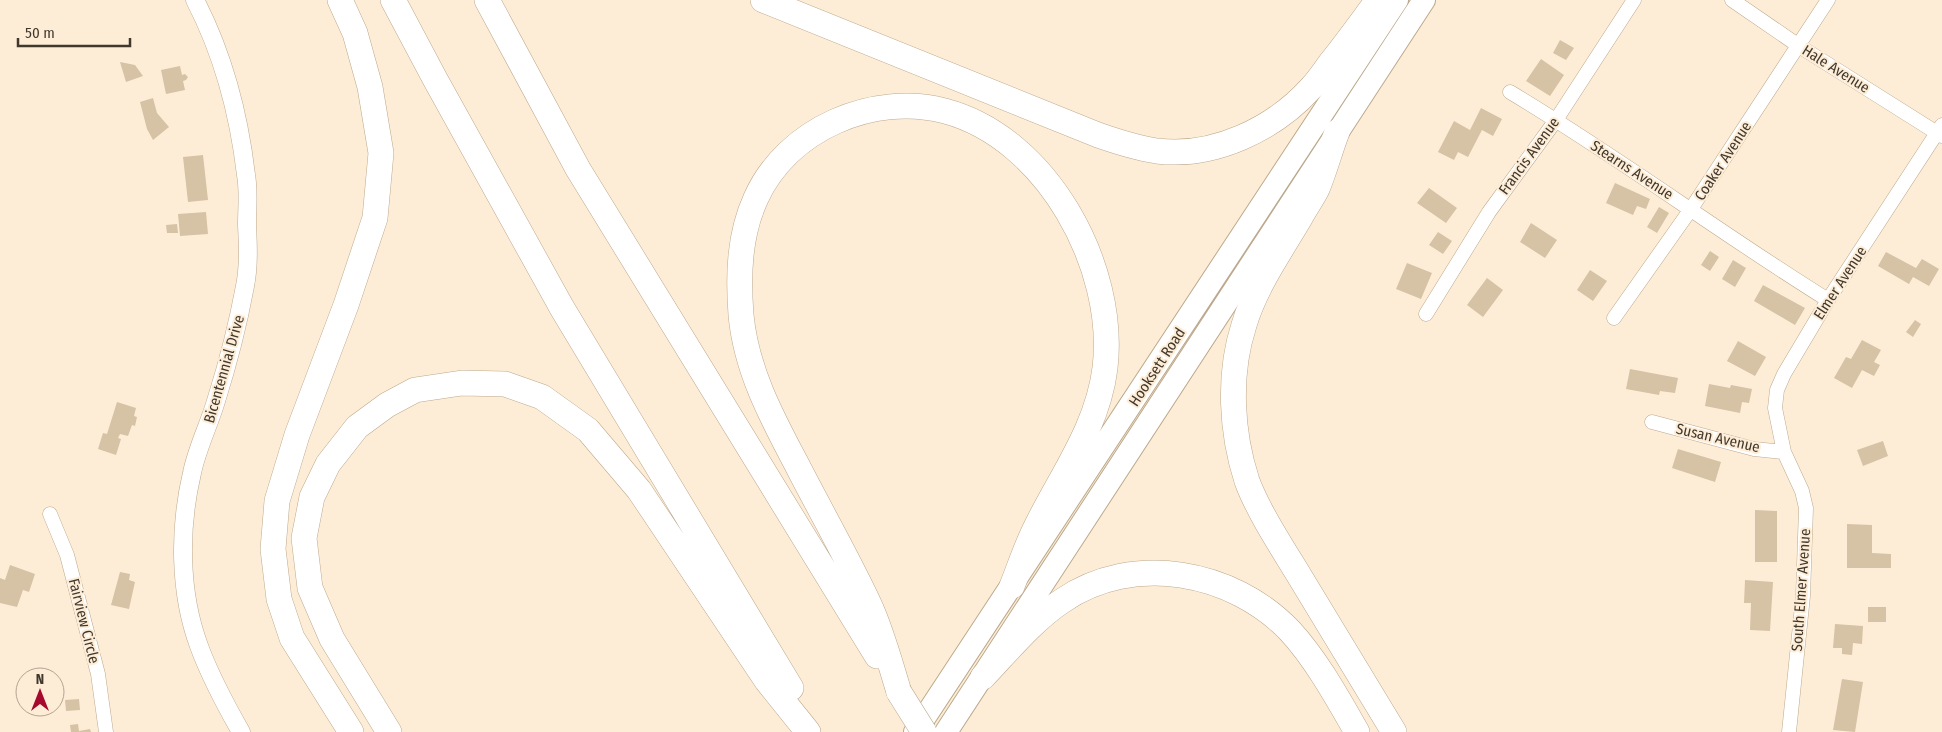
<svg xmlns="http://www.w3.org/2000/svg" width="1942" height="732" font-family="'Fira Sans Condensed',sans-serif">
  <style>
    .building { fill: #d6c2a4 }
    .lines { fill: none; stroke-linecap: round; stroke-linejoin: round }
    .minor-casing { stroke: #bca98d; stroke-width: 15 }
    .tertiary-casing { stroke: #bca98d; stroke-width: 19 }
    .primary-casing { stroke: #bca98d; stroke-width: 24 }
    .motorway-casing { stroke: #bca98d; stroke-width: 26 }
    .minor { stroke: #fff; stroke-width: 14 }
    .tertiary { stroke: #fff; stroke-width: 18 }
    .primary { stroke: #fff; stroke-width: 22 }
    .motorway { stroke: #fff; stroke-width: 25 }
    .motorway-bridge-casing { stroke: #bca98d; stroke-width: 26; stroke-linecap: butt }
    .motorway-bridge { stroke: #fff; stroke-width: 25 }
    .labels { text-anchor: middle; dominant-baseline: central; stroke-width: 4; stroke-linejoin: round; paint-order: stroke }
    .street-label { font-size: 15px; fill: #40382d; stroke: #feedd6 }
  </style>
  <rect width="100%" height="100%" fill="#feedd6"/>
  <path class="building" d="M1560,40L1574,48L1566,60L1553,53Z
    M1541,59L1564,75L1550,96L1526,81Z
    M120,62L135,65L143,76L126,82Z
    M180,66L182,75L185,74L188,77L186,80L183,81L185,90L166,94L161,70Z
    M153,98L157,113L169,127L153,140L147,129L140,102Z
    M1481,108L1502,119L1493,136L1482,130L1468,157L1458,152L1454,160L1438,152L1454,121L1470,130Z
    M203,155L208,200L188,202L183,157Z
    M1615,183L1650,199L1646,209L1637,206L1633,215L1606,203Z
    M1429,188L1457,208L1446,223L1417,203Z
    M1659,207L1669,213L1657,233L1647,227Z
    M206,212L208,234L180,236L178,214Z
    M1531,223L1557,240L1545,258L1520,242Z
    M177,224L178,233H167L166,225Z
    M1438,232L1452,241L1443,254L1429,245Z
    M1710,251L1719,257L1710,271L1701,265Z
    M1886,252L1916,268L1922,259L1939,269L1929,286L1913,277L1909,284L1878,266Z
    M1733,260L1746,268L1735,287L1722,279Z
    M1407,263L1432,273L1421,299L1396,289Z
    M1590,270L1607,281L1593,301L1577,290Z
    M1487,278L1503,290L1483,317L1467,305Z
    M1763,285L1805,308L1795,325L1754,301Z
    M1915,320L1921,324L1913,337L1906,332Z
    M1862,340L1881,350L1874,362L1880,365L1874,376L1862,370L1852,388L1834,378L1846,357L1851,359Z
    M1738,341L1766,357L1755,376L1727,361Z
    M1630,369L1678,378L1675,393L1660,391L1659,395L1626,389Z
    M1709,384L1730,388L1731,385L1752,389L1749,403L1742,402L1740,413L1705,406Z
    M117,402L136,408L134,416L137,417L135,426L132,425L128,436L120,434L118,438L121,439L116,455L98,449L103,433L107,434Z
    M1883,441L1888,456L1863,466L1857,450Z
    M1678,449L1721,462L1715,482L1672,468Z
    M1755,510L1777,511V562H1755Z
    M1847,524L1872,525V553L1891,554V568H1847Z
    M10,565L35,574L29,592L23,590L17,607L0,603V578L5,580Z
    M120,572L130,574L129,580L135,582L129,609L111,605Z
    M1745,580L1773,582L1770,631L1750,630L1751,603H1744Z
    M1868,607H1886V622H1868Z
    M1835,624L1863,626L1862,644L1853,643L1852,655L1842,654V648H1833Z
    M1842,679L1863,682L1855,732L1833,730Z
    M79,699L80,710L66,711L65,700Z
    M78,724L79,731L90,729L91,732H71L70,725Z"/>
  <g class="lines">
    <g class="minor-casing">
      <path id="minor" d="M1732,0L1799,46L1942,136
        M1510,92C1619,157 1720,233 1828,300
        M1426,314L1489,212L1556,120L1634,0
        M1614,318L1691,209L1828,0
        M1652,422L1754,449L1784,452
        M50,514L67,555L98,674L106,732
        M1789,732L1803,596L1806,508L1802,491L1784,452L1775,408L1777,390L1784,374L1828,300L1942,125"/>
    </g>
    <g class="tertiary-casing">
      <path id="tertiary" d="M195,0C223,54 239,115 246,175C249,191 247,208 247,225C248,245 249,266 245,286C238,324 228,363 216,401C209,425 197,448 192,473C179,528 179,592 199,646C210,676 225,704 241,732"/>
    </g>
    <g class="primary-casing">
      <path id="primary" d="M915,732L1397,0
        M946,732L1424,0"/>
    </g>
    <g class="motorway-casing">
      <path id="motorway" d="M340,0L355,33L370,87L381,153L375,218L346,305L297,435L277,501L273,549L279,599L292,638L351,732
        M393,0L435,79L562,308L791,688
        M487,0L578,169L877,656
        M763,0L1098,135C1118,142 1137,148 1157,151C1214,158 1274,129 1311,88C1319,80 1325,70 1332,61C1348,41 1363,20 1378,0
        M1337,132C1330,150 1325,170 1317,189C1312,199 1305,208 1300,218C1280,252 1255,287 1244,325C1228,374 1231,432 1247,481C1258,511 1283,549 1300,577C1331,629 1363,680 1394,732
        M983,677C1008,651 1032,621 1062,601C1133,552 1233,571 1290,631C1316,659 1338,699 1357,732
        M899,692C890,663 882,632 869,604C847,557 820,510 796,463C771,416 746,369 741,315C738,275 739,235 756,198C787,129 873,92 945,111C1047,138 1117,267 1105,368C1098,426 1063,473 1037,525C1027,544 1020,566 1012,586
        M389,732L332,639L310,588L304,538L312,497L328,464L357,427L387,405L415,390L462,383L505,384L542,397L588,430L639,490L767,681L808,732"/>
    </g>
    <use href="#minor" class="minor"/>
    <use href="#tertiary" class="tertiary"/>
    <use href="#primary" class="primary"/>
    <use href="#motorway" class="motorway"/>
    <g class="motorway-bridge-casing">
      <path id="motorway-bridge" d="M899,692L924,732"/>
    </g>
    <use href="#motorway-bridge" class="motorway-bridge"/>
  </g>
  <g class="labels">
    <g class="street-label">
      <text transform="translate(1836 69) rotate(32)">Hale Avenue</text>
      <text transform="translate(1529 156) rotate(-54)">Francis Avenue</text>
      <text transform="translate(1723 161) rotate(-57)">Coaker Avenue</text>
      <text transform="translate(1632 170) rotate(33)">Stearns Avenue</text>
      <text transform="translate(1840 283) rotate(-57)">Elmer Avenue</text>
      <text transform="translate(1157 367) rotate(-57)">Hooksett Road</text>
      <text transform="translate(224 369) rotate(-74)">Bicentennial Drive</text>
      <text transform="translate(1718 438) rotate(13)">Susan Avenue</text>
      <text transform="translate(1801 590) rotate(-86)">South Elmer Avenue</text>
      <text transform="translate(84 621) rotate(76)">Fairview Circle</text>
    </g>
  </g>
  <g transform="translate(40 692)"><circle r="24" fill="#feedd6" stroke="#b2a592"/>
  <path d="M0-4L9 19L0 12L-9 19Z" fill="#a5092d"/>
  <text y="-8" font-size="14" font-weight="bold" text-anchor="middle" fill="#40382d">N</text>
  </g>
  <path d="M18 38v8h112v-8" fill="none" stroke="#40382d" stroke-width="2.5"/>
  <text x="25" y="38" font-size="15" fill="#40382d" stroke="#feedd6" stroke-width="4" paint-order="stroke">50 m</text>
</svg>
